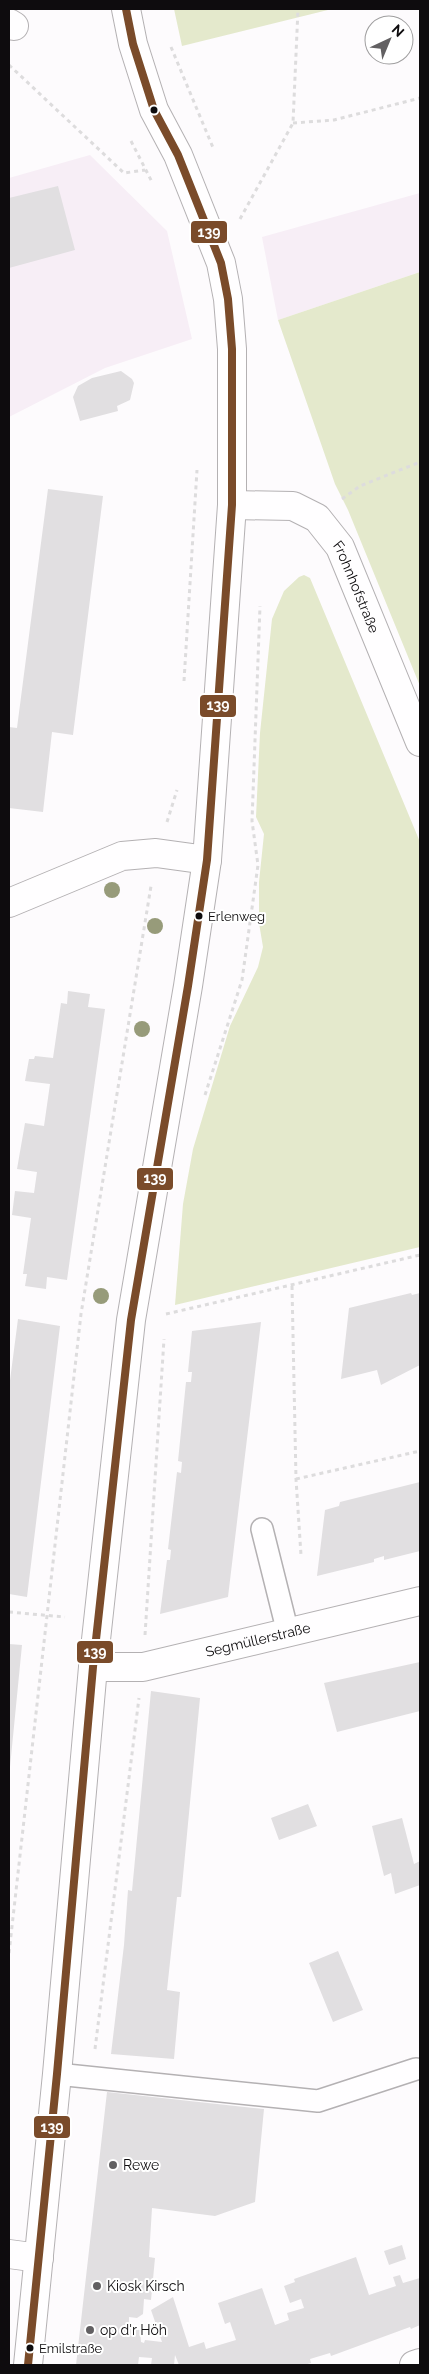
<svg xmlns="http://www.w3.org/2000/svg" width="429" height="2374" font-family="Raleway,sans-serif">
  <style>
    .built { fill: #f7eef6 }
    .green { fill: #e4e9cc }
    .building { fill: #e1dfe1 }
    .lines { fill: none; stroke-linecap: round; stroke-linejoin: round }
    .lane-casing { stroke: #b4b1b3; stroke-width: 24 }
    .street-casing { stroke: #b4b1b3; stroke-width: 30 }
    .secondary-casing { stroke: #b4b1b3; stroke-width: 30 }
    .path { stroke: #dddcdd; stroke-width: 3; stroke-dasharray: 4 4; stroke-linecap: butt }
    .lane { stroke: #fffeff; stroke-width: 21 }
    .street { stroke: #fffeff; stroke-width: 28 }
    .secondary { stroke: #fffeff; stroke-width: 28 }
    .bus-1-casing { stroke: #fff; stroke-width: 11 }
    .bus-1 { stroke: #7a4b2a; stroke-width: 8 }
    .tree { fill: #979b7a }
    .bus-dot { fill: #0e0c0e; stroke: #fff; stroke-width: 2 }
    .poi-dot { fill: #626062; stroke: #fff; stroke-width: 2 }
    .labels { text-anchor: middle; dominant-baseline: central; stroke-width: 4; stroke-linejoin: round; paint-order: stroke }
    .bus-label { font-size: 13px; fill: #0e0c0e; stroke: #fff; text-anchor: start }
    .street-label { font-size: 14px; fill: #0e0c0e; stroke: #fff }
    .poi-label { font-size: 14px; fill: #0e0c0e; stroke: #fff; text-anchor: start }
    .line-badge { stroke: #fff; stroke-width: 2 }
    .badge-label { font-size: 14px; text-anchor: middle; font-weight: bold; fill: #fff }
  </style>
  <rect width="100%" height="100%" fill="#fdfbfd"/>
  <path class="built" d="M90,155L167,231L192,339L105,368L9,417V178Z
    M420,193V272L278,320L262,237Z"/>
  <path class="green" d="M174,9H332L182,46Z
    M420,272V686L348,510L335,484L278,320Z
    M304,575L310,578L420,842V1247L175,1305L183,1204L193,1149L230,1026L258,967L263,947L259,923V882L264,834L256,817L260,733L272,619L284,591L299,577Z"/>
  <path class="building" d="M58,186L75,250L9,268V198Z
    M121,371L132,379L134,383L130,400L117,406L118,411L80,421L73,397L78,386L92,378Z
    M48,489L103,496L73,735L52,732L43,812L9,808V727L17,728Z
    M68,991L90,994L88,1007L105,1009L67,1280L47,1277L46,1289L25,1286L27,1274H23L31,1218L12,1215L15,1191L34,1193L37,1172L17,1169L25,1123L44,1126L50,1084L25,1081L29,1059H34L35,1056L53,1058L61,1003L67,1004Z
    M411,1293L412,1295L420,1293V1365L381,1385L377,1370L341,1379L349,1308Z
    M18,1319L60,1326L27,1597L9,1594V1388Z
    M261,1322L228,1597L160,1614L167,1560H170L171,1550L168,1549L177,1472L181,1473L182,1462L178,1461L186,1382H191L192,1372H188L192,1331Z
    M420,1482V1551L384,1560V1556L374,1559V1562L317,1576L325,1510L339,1506L340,1502Z
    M9,1644L22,1645L10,1767H9Z
    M420,1662V1711L337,1732L324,1683Z
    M151,1691L200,1698L181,1897H177L167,1990L180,1992L174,2059L111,2054L124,1945L128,1890L132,1891Z
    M308,1804L317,1826L279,1840L271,1818Z
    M402,1818L414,1864L420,1861V1885L395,1894L391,1873L384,1876L372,1826Z
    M338,1951L363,2010L333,2022L309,1963Z
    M107,2092L264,2109L255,2202L215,2216L152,2208L149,2257L155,2258L151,2300L144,2299L143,2314L137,2318L129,2317V2329L140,2330L141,2342L144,2343L145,2340L162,2342L151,2310L173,2297L189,2347L204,2342L206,2349L236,2340L230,2322L225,2324L218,2303L262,2288L275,2325L289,2320L287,2313L304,2308L301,2299L290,2303L284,2286L295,2282L294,2279L356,2257L369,2295L396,2286L393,2277L400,2275L403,2283L420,2278V2325L411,2329L410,2327L331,2356L330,2353L310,2359L311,2363L304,2365H179L175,2355L174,2365H151L152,2358L139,2357L138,2365H76Z
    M402,2245L406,2259L389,2265L384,2251Z"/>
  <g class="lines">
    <g class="lane-casing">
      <path id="lane" d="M262,1529L288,1633
        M57,2074L318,2101L416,2069"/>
    </g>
    <g class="street-casing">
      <g id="street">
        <path d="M9,23L14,26"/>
        <path id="s1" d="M232,505L293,506L317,518L340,547L420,742"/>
        <path d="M9,903L122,856L156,853L207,860"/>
        <path id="s2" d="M93,1667H143L420,1601"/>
        <path d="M9,2254L39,2258"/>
        <path d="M414,2365L420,2363"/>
      </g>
    </g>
    <g class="secondary-casing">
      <path id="secondary" d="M28,2365L57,2074L93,1667L131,1320L188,986L207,860L232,505V349L228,299L221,263L178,155L154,110L133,44L126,9"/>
    </g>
    <path class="path" d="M171,47L214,150
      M9,65L124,173L145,170
      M293,123L334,120L420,98
      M131,141L152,182
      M240,219L293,123L298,9
      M342,499L360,486L420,462
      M184,681L197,470
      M167,822L177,790
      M205,1095L242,980L258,865L252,821L260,606
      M292,1286L296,1479L301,1555
      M166,1314L420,1255
      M296,1479L420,1451
      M9,1612L65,1617
      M145,1635L164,1339
      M9,1953L81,1314L151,886
      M95,2049L139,1698"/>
    <use href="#lane" class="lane"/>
    <use href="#street" class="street"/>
    <use href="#secondary" class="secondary"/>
    <g class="bus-1-casing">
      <path id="bus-1" d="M28,2365L57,2074L93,1667L131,1320L188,986L207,860L232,505V349L228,299L221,263L178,155L154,110L133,44L126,9"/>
    </g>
    <use href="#bus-1" class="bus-1"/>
  </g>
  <g class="tree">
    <circle cx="112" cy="890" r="8"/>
    <circle cx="155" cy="926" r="8"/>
    <circle cx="142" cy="1029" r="8"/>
    <circle cx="101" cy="1296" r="8"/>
  </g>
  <g class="bus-dot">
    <circle cx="154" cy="110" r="4.5"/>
    <circle cx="199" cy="916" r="4.5"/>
    <circle cx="30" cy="2348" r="4.5"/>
  </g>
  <g class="poi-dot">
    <circle cx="113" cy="2165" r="5"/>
    <circle cx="97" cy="2286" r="5"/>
    <circle cx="90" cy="2330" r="5"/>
  </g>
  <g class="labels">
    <g class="bus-label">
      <text x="208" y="916">Erlenweg</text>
      <text x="39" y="2348">Emilstraße</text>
    </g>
    <g class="street-label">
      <text stroke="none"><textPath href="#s1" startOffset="168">Frohnhofstraße</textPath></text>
      <text stroke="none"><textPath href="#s2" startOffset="168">Segmüllerstraße</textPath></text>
    </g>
    <g class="poi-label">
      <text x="123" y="2165">Rewe</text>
      <text x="107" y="2286">Kiosk Kirsch</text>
      <text x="100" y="2330">op d'r Höh</text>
    </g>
  </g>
  <g class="line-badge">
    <rect x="190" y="220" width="38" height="24" rx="5" fill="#7a4b2a"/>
    <rect x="199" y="694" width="38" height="24" rx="5" fill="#7a4b2a"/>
    <rect x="136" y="1167" width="38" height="24" rx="5" fill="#7a4b2a"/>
    <rect x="76" y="1640" width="38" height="24" rx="5" fill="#7a4b2a"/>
    <rect x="33" y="2115" width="38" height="24" rx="5" fill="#7a4b2a"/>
  </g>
  <g class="badge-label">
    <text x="209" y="237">139</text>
    <text x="218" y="710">139</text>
    <text x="155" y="1183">139</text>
    <text x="95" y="1657">139</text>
    <text x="52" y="2132">139</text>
  </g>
  <rect width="429" height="2374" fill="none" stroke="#0e0c0e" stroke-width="20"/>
  <g transform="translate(389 40) rotate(44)"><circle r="24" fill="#ffffff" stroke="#9f9e9f"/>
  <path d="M0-4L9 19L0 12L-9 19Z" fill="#626062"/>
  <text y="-8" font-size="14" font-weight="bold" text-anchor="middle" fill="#0e0c0e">N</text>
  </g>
</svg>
